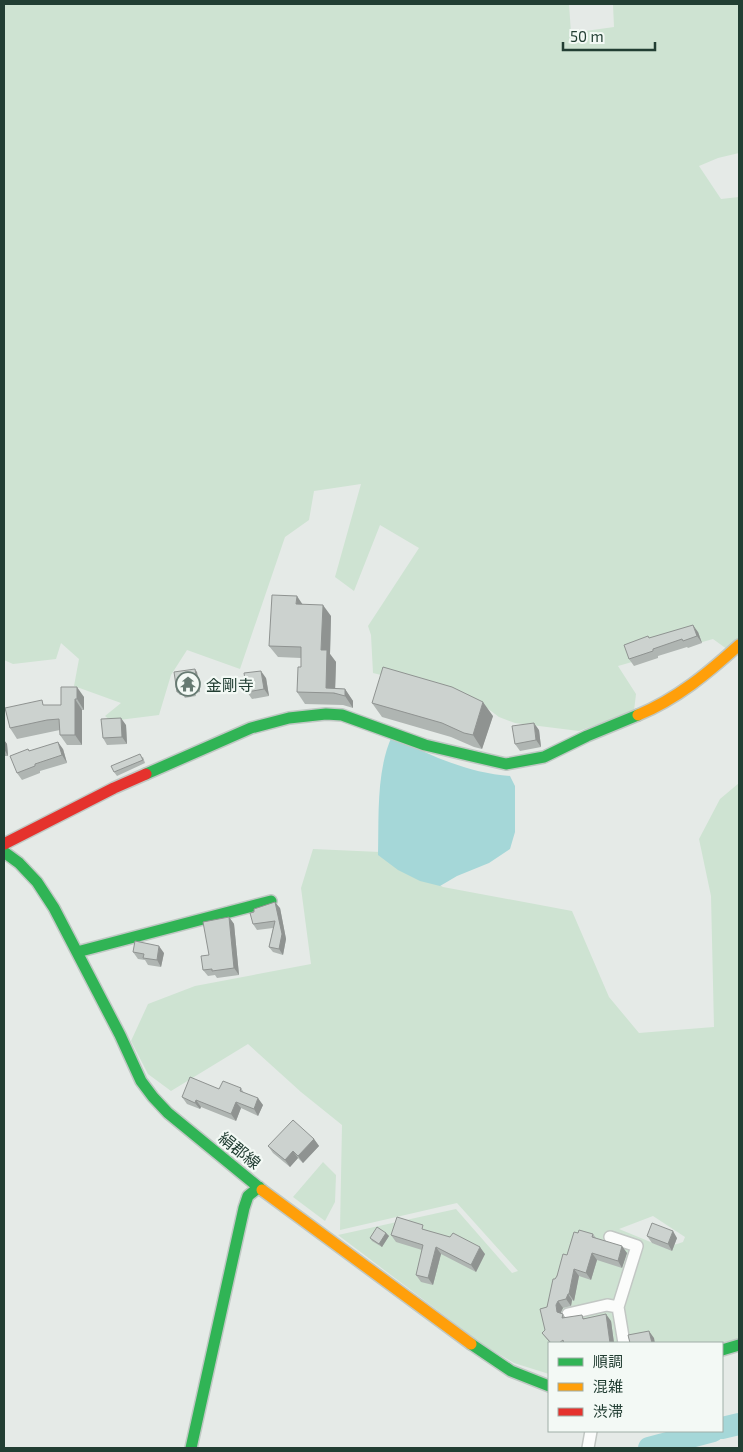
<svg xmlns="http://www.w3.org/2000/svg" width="743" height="1452" font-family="'Exo 2','Noto Sans JP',sans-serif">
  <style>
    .green { fill: #cee3d2; fill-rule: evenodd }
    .water { fill: #a5d7d8 }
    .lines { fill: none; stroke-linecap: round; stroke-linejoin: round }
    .river { stroke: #a5d7d8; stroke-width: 22 }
    .street-casing { stroke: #c2c7c4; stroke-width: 14 }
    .fast-casing { stroke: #c0c8c4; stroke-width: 14 }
    .slow-casing { stroke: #c0c8c4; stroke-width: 14 }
    .jam-casing { stroke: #c0c8c4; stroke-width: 14 }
    .street { stroke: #fbfcfb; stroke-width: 11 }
    .fast { stroke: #30b455; stroke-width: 11 }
    .slow { stroke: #ff9f0a; stroke-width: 11 }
    .jam { stroke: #e5322d; stroke-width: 11 }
    .wall { fill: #afb5b2 }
    .shaded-wall { fill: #8f9391 }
    .building { fill: #ccd2cf; stroke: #8f9391 }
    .labels { text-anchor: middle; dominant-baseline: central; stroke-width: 4.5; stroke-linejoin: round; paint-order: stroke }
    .poi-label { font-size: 16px; fill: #223e33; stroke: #f3f9f5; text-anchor: start }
    .street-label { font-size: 16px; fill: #223e33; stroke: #f3f9f5 }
  </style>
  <rect width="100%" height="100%" fill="#e5eae7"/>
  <path class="green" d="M4,4H569L571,33L614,27L613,4H739V153L718,158L699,166L721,199L739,197V648L731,652L713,639L618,666L636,694L634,711L579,731L515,723L499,717L487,708L467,696L373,673L371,635L368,626L419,548L380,525L354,591L335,577L361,484L314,491L309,520L285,537L240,669L187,650L171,675L159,715L111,721L105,716L121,703L74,686L79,659L61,643L56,659L13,664L4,660Z
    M739,783V1339L722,1343H549V1374L514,1363L482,1344L338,1235L456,1209L512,1273L518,1271L457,1203L340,1230L342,1125L301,1092L248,1044L171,1091L148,1074L131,1041L148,1004L195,986L311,964L301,888L313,849L380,852L443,887L572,911L609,997L639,1033L714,1027L711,896L699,839L720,799ZM653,1216L685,1237L683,1242L665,1248L619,1229Z
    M323,1162L336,1175L335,1202L325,1221L293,1197Z"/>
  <path class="water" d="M392,736C428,755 468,773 510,776L515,786V832L510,849L489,863L457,876L440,886L420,881L398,870L378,855C379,817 376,771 392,736Z"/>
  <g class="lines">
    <path class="river" d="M722,1428L739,1424
      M649,1448L713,1431"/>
    <g class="street-casing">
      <path id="street" d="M610,1237L637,1246L618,1307
        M568,1314L607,1305L618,1307L624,1343
        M588,1448L591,1431"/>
    </g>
    <g class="fast-casing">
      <path id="fast" d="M146,774L251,728L289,718L326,714L342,715L425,745L506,764L544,757L587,736L638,715
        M4,852L19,863L37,882L54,908L120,1035L141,1081L153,1097L168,1113L262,1190
        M77,952L271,901
        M471,1344L511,1371L549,1386
        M722,1350L739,1345
        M191,1448L244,1208L248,1196L259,1187"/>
    </g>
    <g class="slow-casing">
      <path id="slow" d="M638,715C677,699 708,673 739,645
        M262,1190L471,1344"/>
    </g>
    <g class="jam-casing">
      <path id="jam" d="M4,844L114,788L146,774"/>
    </g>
    <use href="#street" class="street"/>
    <use href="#fast" class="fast"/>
    <use href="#slow" class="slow"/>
    <use href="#jam" class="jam"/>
  </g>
  <path class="wall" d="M302,604L331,616L330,654L336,662L335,688L345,689L353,701V708L343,705L305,704L297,692L301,667V658L278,657L269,646Z
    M698,632L702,643L688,648L687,647L658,656V658L634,666L629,659L650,638Z
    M197,672L200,692L195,693L196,696L185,698L183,695H180L177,692Z
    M266,678L269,696L252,699L247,692Z
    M61,687L84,697V710H82V745H67L60,735V730L55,731L17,739L10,728L46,705H61Z
    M372,703L493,716L482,749L474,747L451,737L382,717Z
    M126,725L127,744L107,745L103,738Z
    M539,730L541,747L520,751L515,744Z
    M4,740L7,744L8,756H4Z
    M28,749L30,751L63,749L67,763L40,771V773L22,780L17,773Z
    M143,757L145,763L117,776L114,772Z
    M280,908L286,939L283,955L273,952L269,947L273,928L257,930L253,924Z
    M229,917L234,924L239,975L217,978L215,975L208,976L203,970L209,955Z
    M133,952L164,953L161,967L148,965L145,960L138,959Z
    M241,1088L244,1093L263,1105L258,1116L241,1108L236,1121L201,1107L200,1109L187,1104L182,1097L219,1089Z
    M314,1139L319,1146L303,1163L298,1158L290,1167L273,1153L268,1146Z
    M426,1230L485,1254L476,1272L441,1254L433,1285L421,1282L416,1275L422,1250L396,1242L391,1235Z
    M386,1233L389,1236L382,1247L372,1241L370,1238Z
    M578,1233L593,1234L596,1238L627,1253L622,1268L597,1260L591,1280L579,1276L574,1301L572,1300L571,1306L563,1308L561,1312V1314H563L565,1317L585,1318L611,1321L614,1343H550L542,1333L545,1330L547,1307L555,1279Z
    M647,1236L677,1238L672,1251L652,1243Z"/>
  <path class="shaded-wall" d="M297,596L305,608L296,604Z
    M323,605L331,616L330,654L336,662L335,694L326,688L321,650Z
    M693,625L698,632L702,643L697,636Z
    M195,669L197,672L200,692L198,688Z
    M261,671L266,678L269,696L264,689Z
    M77,687L84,697V710L77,699Z
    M345,689L353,701V708L345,696Z
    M75,699L82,710V745L75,735Z
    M483,702L493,716L482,749L473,735Z
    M121,718L126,725L127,744L122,737Z
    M534,723L539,730L541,747L536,740Z
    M4,740L7,744L8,756L4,749Z
    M58,742L63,749L67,763L62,755Z
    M275,902L280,908L286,939L283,955L279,949Z
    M229,917L234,924L239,975L234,968Z
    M159,946L164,953L161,967L157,960Z
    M258,1098L263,1105L258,1116L254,1109Z
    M196,1100L201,1107L200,1109L195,1103Z
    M236,1102L241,1108L236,1121L231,1114Z
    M314,1139L319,1146L303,1163L298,1156Z
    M293,1151L298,1158L290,1167L285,1160Z
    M673,1231L677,1238L672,1251L668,1244Z
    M386,1233L389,1236L382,1247L379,1244Z
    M622,1246L627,1253L622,1268L618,1261Z
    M436,1247L441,1254L433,1285L428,1278Z
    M480,1247L485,1254L476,1272L471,1265Z
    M592,1253L597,1260L591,1280L586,1273Z
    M574,1269L579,1276L574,1301L569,1294Z
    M568,1294L572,1300L571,1306L566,1299Z
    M558,1301L563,1308L561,1312L562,1319L557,1312L556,1305Z
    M606,1314L611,1321L614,1343H610Z
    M649,1331L654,1338L655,1343H652Z"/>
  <path class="building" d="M272,595L297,596L296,604L323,605L321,650H327L326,688L345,689V696L334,693L297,692L298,667H301V647L269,646Z
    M693,625L697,636L683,641L682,639L653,649V651L629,659L624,645L648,636L649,638Z
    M383,667L452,687L483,702L473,735L464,733L442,723L372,703Z
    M195,669L198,688L193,689V693L183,695L182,691L177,692L174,672Z
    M261,671L264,689L247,692L244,673Z
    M61,687H77V699H75V735H60L59,719L47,720L10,728L5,708L42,700L43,705H61Z
    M121,718L122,737L103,738L101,719Z
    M534,723L536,740L515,744L512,726Z
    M58,742L62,755L35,764V766L17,773L10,756L28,749L29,751Z
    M140,754L143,760L114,772L111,766Z
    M275,902L282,934L279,949L269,947L275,921L253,924L250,913L254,912V909Z
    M229,917L234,968L212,971V969L203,970L201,956L209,955L203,922Z
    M135,941L159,946L157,960L143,958L144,954L133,952Z
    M190,1077L219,1089L223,1081L241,1088L240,1091L258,1098L254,1109L236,1102L231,1114L196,1100L195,1103L182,1097Z
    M293,1120L314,1139L298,1156L293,1151L285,1160L268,1146Z
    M397,1217L423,1225L422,1229L450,1237L453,1233L480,1247L471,1265L436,1247L428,1278L416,1275L423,1245L391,1235Z
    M652,1223L673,1231L668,1244L647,1236Z
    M377,1227L386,1233L379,1244L370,1238Z
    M579,1230L593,1234L592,1237L622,1246L618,1261L592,1253L586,1273L574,1269L569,1294H568L566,1299L558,1301L556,1305L557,1312L563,1314L562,1318L582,1315L583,1319L606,1314L610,1343H564L563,1340L559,1343H551L542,1333L545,1330L540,1309L547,1307L553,1279H555L557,1276L563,1254L567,1255L574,1232L578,1233Z
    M649,1331L652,1343H630L628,1335Z"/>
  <defs>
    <g id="temple-ring" transform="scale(1.25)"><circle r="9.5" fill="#f3f9f5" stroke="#667a72" stroke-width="1.5"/><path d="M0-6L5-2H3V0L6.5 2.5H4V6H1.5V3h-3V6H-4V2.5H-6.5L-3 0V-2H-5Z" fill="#667a72"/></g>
  </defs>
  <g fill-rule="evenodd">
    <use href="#temple-ring" x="188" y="684"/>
  </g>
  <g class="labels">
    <g class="poi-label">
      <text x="206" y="684">金剛寺</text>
    </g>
    <g class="street-label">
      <text transform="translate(240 1150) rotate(39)">絹郡線</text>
    </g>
  </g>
  <rect width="743" height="1452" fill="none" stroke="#223e33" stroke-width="10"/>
  <rect x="548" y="1342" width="175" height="90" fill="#f3f9f5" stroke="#9faea7"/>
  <rect x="558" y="1358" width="25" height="8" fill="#30b455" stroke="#9faea7"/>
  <text x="593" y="1367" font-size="15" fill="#223e33">順調</text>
  <rect x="558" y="1383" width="25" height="8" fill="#ff9f0a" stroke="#9faea7"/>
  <text x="593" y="1392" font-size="15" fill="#223e33">混雑</text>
  <rect x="558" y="1408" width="25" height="8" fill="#e5322d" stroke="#9faea7"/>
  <text x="593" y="1417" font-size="15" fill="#223e33">渋滞</text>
  <path d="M563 42v8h92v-8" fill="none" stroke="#223e33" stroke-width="2.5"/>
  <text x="570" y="42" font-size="15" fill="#223e33" stroke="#f3f9f5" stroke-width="4" paint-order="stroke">50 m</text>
</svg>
